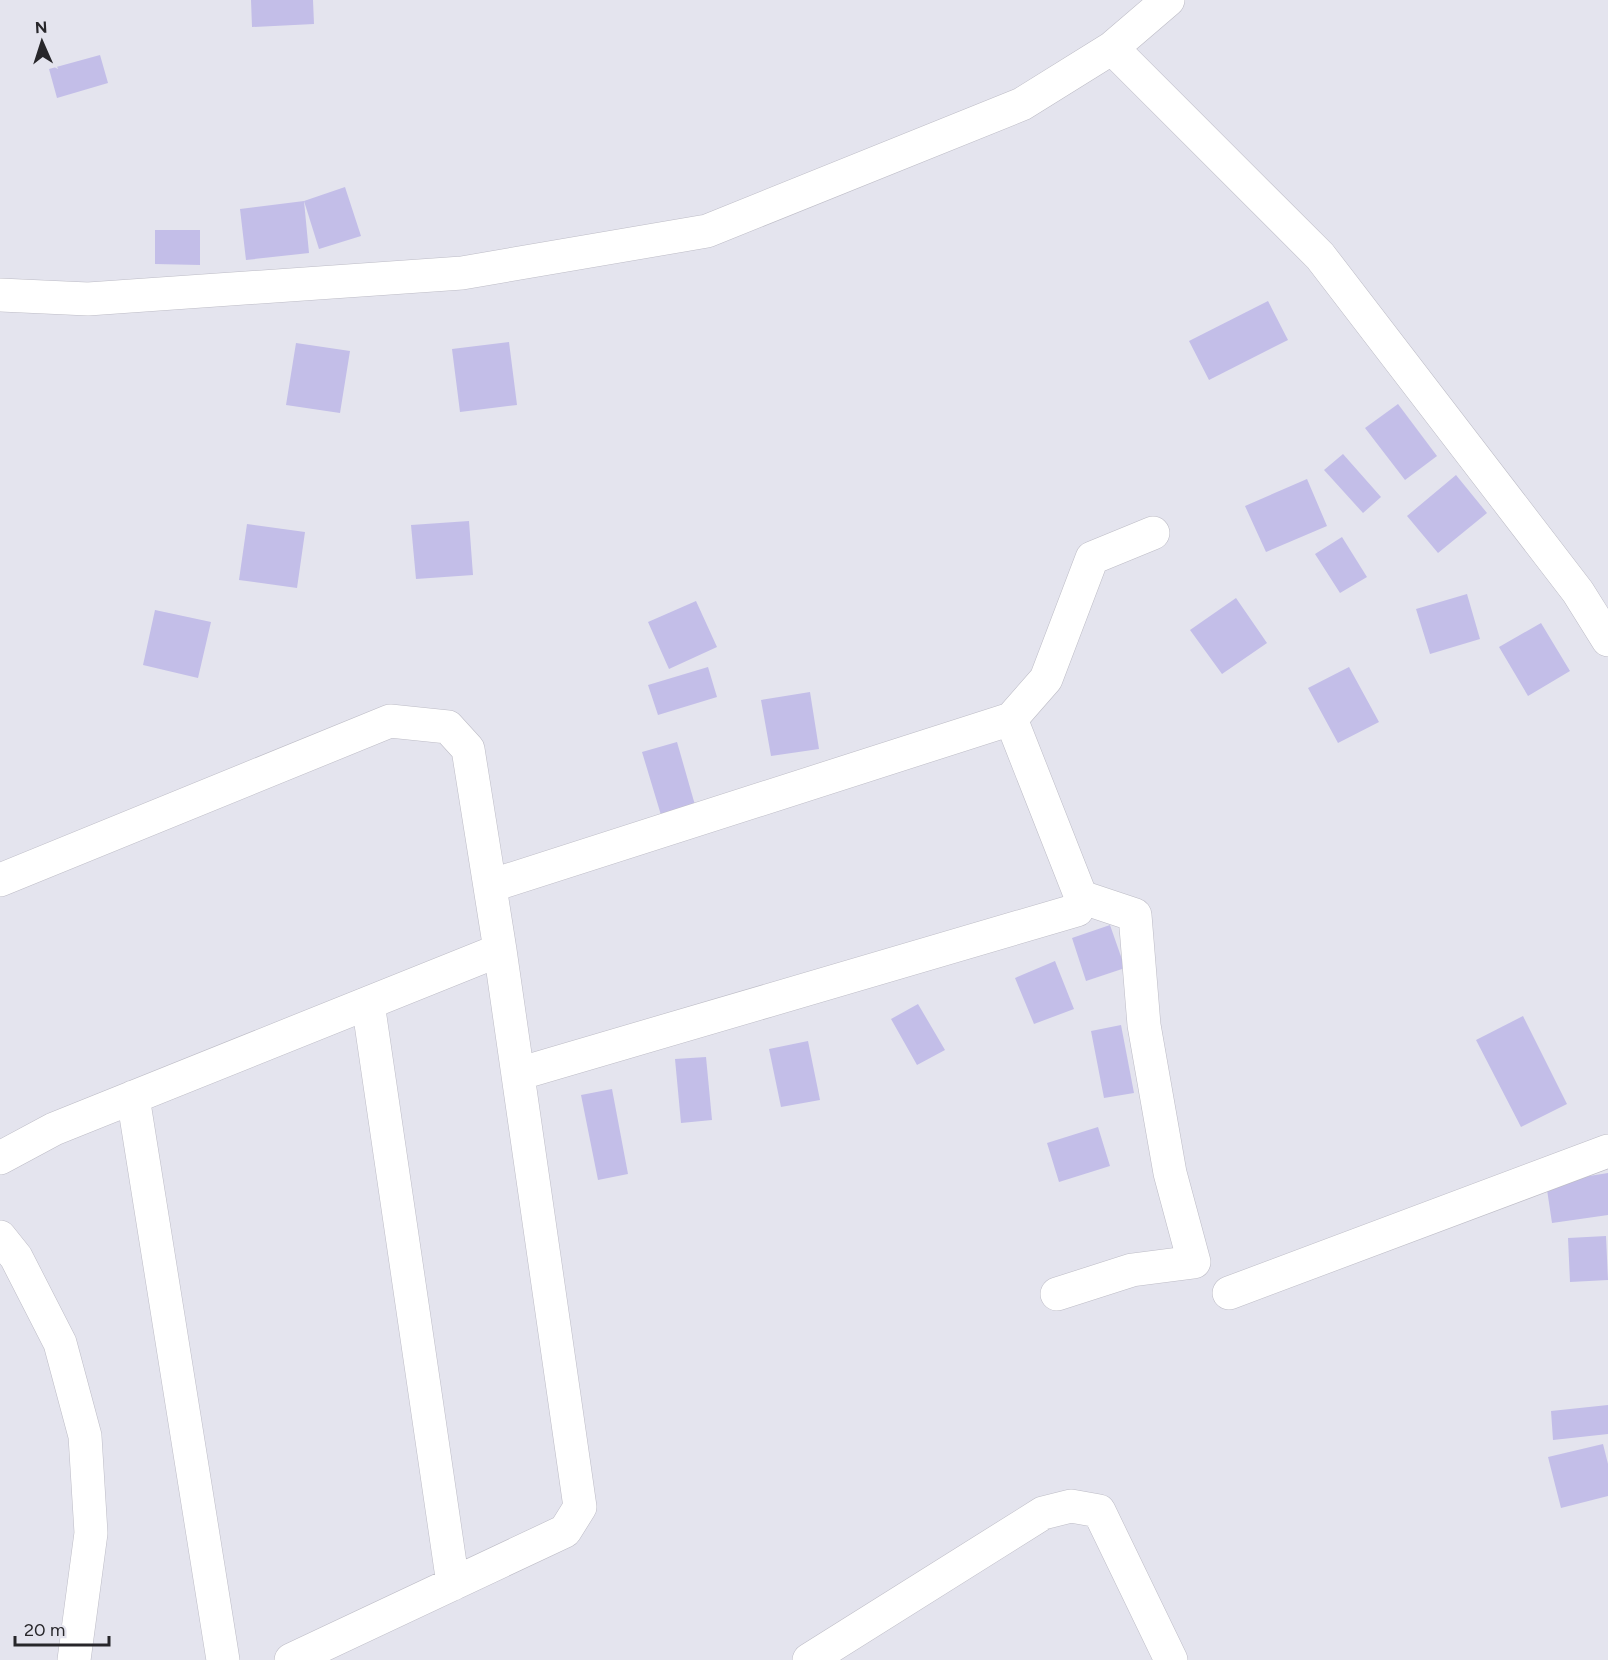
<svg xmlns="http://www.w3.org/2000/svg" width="1608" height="1660" font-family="Figtree,sans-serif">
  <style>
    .building { fill: #c3bee8 }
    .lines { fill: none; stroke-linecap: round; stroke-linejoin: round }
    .minor-casing { stroke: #bdbcc6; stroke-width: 34 }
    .minor { stroke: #fff; stroke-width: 33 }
  </style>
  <rect width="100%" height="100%" fill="#e4e4ee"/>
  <path class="building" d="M251,0H313L314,24L252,27Z
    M100,55L108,83L57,98L49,69Z
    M345,187L361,236L319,249L304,201Z
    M304,201L309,253L246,260L240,209Z
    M155,230H200V265L155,264Z
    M1268,301L1288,340L1209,380L1189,341Z
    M509,342L517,405L460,412L452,349Z
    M296,343L350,351L340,413L286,405Z
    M1398,404L1437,456L1405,480L1365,428Z
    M1343,454L1381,497L1363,513L1324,470Z
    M1456,475L1487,513L1438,553L1407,516Z
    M1307,479L1327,526L1266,552L1245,506Z
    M469,521L473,575L416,579L411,525Z
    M247,524L305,532L297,588L239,580Z
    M1342,537L1367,577L1340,593L1315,554Z
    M1467,594L1480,639L1430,654L1416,609Z
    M1236,598L1267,643L1222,674L1190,630Z
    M696,601L717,647L669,669L648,622Z
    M155,610L211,622L198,678L143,665Z
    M1541,623L1570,671L1528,696L1499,647Z
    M708,667L717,697L658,715L648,685Z
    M1349,667L1379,722L1338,743L1308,688Z
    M810,692L819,749L771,756L761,700Z
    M677,742L695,805L661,815L642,752Z
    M1110,925L1125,968L1086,981L1072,938Z
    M1055,961L1074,1009L1034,1024L1015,978Z
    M918,1004L945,1050L917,1065L891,1019Z
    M1523,1016L1567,1104L1521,1127L1476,1040Z
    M1121,1025L1134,1093L1104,1098L1091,1031Z
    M808,1041L820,1100L781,1107L769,1049Z
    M706,1057L712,1120L681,1123L675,1059Z
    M612,1089L628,1174L598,1180L581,1095Z
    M1098,1127L1110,1166L1059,1182L1047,1143Z
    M1608,1173V1215L1552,1223L1546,1183Z
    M1606,1236L1608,1280L1570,1282L1568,1238Z
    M1608,1405V1434L1553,1440L1551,1411Z
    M1603,1444L1608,1464V1496L1561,1508L1548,1457Z"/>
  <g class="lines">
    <g class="minor-casing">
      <path id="minor" d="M1112,48L1320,256L1578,592L1608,640
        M0,295L88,299L462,273L707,231L1022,104L1112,48L1168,0
        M0,880L390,721L448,727L468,749L500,950L580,1507L565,1531L291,1660
        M490,886L1011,719L1046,679L1092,558L1153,533
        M368,1003L453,1584
        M518,1074L1077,910L1081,897L1011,719
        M133,1097L223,1660
        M0,1158L54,1129L500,950
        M0,1237L16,1257L60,1343L85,1436L91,1533L74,1660
        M1229,1293L1608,1151
        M1057,1294L1132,1270L1194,1262L1170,1173L1144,1025L1135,915L1081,897
        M809,1660L1043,1513L1071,1506L1099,1511L1171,1660"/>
    </g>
    <use href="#minor" class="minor"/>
  </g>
  <g transform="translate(42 42) rotate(357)" stroke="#e4e4ee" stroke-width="4.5" paint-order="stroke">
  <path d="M0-4.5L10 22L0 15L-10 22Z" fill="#27262a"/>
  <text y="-9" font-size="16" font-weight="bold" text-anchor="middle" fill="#27262a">N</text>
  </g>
  <path d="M15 1636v9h94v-9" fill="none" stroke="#27262a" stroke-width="3"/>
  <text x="24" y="1636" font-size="18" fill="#27262a" stroke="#e4e4ee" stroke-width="4.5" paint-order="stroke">20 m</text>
</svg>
